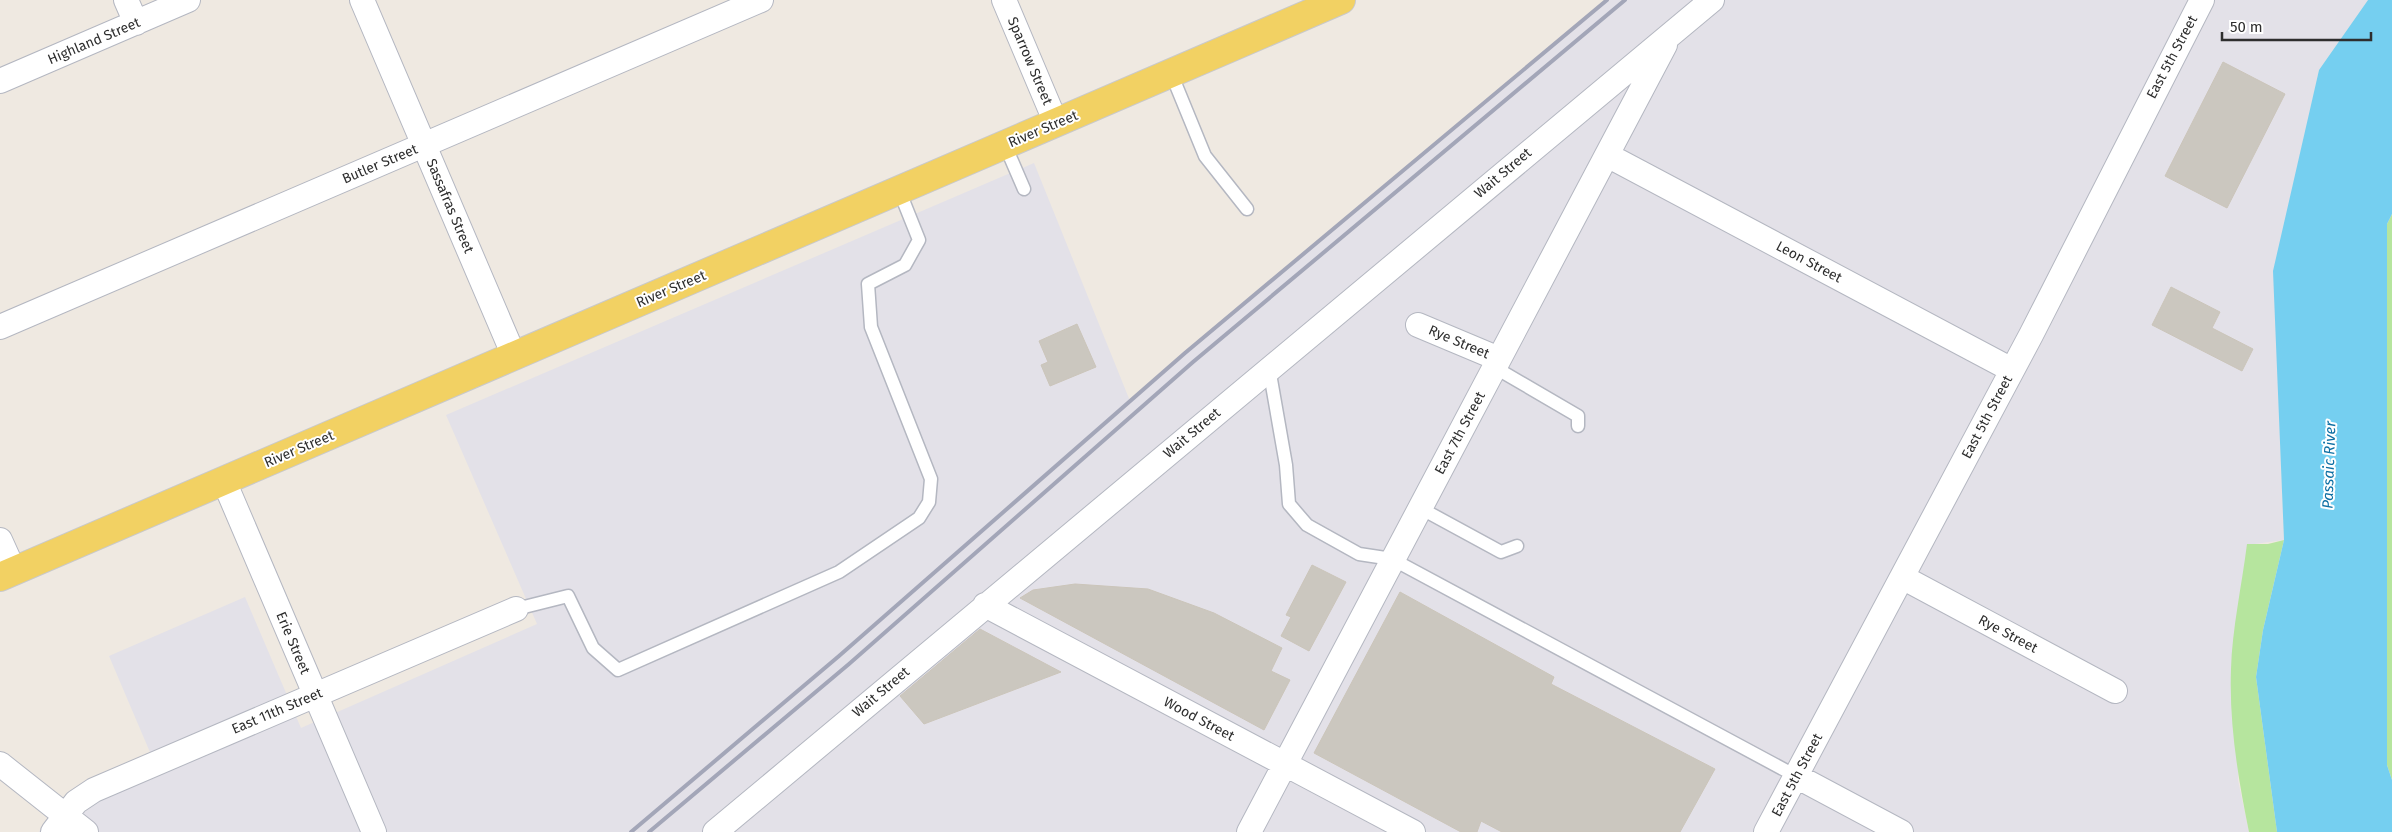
<svg xmlns="http://www.w3.org/2000/svg" width="2392" height="832" font-family="'Fira Sans',sans-serif">
  <style>
    .industrial { fill: #e3e1e8 }
    .green { fill: #b6e59e }
    .water { fill: #75cff0 }
    .building { fill: #cbc7bf; stroke: #cbc5ba }
    .lines { fill: none; stroke-linecap: round; stroke-linejoin: round }
    .lane-casing { stroke: #b4b7c1; stroke-width: 15 }
    .street-casing { stroke: #b4b7c1; stroke-width: 26 }
    .primary-casing { stroke: #c9c9c9; stroke-width: 30 }
    .lane { stroke: #fff; stroke-width: 12 }
    .street { stroke: #fff; stroke-width: 24 }
    .primary { stroke: #f2d163; stroke-width: 28 }
    .rail { stroke: #a3a6b8; stroke-width: 4 }
    .labels { text-anchor: middle; dominant-baseline: central; stroke-width: 4; stroke-linejoin: round; paint-order: stroke }
    .street-label { font-size: 14px; fill: #2e2e2e; stroke: #fff }
    .water-label { font-size: 15px; font-style: italic; fill: #0d6fa3; stroke: #fff }
  </style>
  <rect width="100%" height="100%" fill="#efe9e1"/>
  <path class="industrial" d="M1607,0H2368L2319,70L2274,271L2284,540L2247,545L2238,780L2249,832H39L55,806L155,764L109,656L245,597L301,728L537,624L446,415L1034,163L1130,401Z"/>
  <path class="green" d="M2392,214V780L2387,765V224Z
    M2284,540L2263,630L2256,677L2277,832H2249C2238,778 2229,724 2231,669C2232,630 2242,584 2247,544H2268Z"/>
  <path class="water" d="M2368,0H2392V214L2387,224V765L2392,780V832H2277L2256,677L2263,630L2284,540L2273,271L2319,70Z"/>
  <path class="building" d="M2223,62L2285,94L2227,208L2165,176Z
    M2171,287L2220,312L2212,328L2253,349L2242,371L2152,325Z
    M1077,324L1096,367L1050,386L1041,365L1048,362L1039,341Z
    M1312,565L1346,582L1309,651L1281,636L1291,617L1286,615Z
    M1075,584L1148,589L1214,613L1282,648L1271,671L1290,680L1264,730L1020,598L1033,590Z
    M1400,592L1554,677L1551,684L1715,769L1680,832H1502L1481,821L1477,832H1461L1314,753Z
    M980,629L1061,672L924,724L900,696Z"/>
  <g class="lines">
    <g class="lane-casing">
      <path id="lane" d="M1171,73L1205,156L1247,209
        M1005,145L1024,189
        M1494,367L1578,416V426
        M1269,368L1286,465L1289,504L1307,525L1359,554L1392,559L1796,776
        M1420,508L1501,552L1517,546
        M516,609L568,596L593,648L618,670L839,572L919,518L929,502L931,479L871,327L868,284L905,265L919,240L899,190"/>
    </g>
    <g class="street-casing">
      <path id="street" d="M126,0L136,23
        M362,0L514,356
        M1004,0L1056,123
        M0,81L188,0
        M1607,155L2012,370
        M1418,325L1499,359
        M0,327L761,0
        M224,481L374,832
        M0,540L14,571
        M1902,577L2115,691
        M985,605L1413,832
        M0,764L86,832
        M1796,776L1901,832
        M53,832L76,802L94,790L516,609
        M715,832L1712,0
        M1249,832L1665,45
        M1766,832L2031,335L2202,0"/>
    </g>
    <g class="primary-casing">
      <path id="primary" d="M0,577L1341,0"/>
    </g>
    <use href="#lane" class="lane"/>
    <use href="#street" class="street"/>
    <use href="#primary" class="primary"/>
    <path class="rail" d="M631,832L839,656L1185,353L1607,0
      M649,832L849,664L1193,362L1625,0"/>
  </g>
  <g class="labels">
    <g class="street-label">
      <text transform="translate(94 41) rotate(-23)">Highland Street</text>
      <text transform="translate(2172 57) rotate(-62)">East 5th Street</text>
      <text transform="translate(1030 61) rotate(67)">Sparrow Street</text>
      <text transform="translate(1043 129) rotate(-23)">River Street</text>
      <text transform="translate(380 164) rotate(-23)">Butler Street</text>
      <text transform="translate(1503 173) rotate(-40)">Wait Street</text>
      <text transform="translate(450 206) rotate(67)">Sassafras Street</text>
      <text transform="translate(1809 262) rotate(28)">Leon Street</text>
      <text transform="translate(671 289) rotate(-23)">River Street</text>
      <text transform="translate(1459 342) rotate(23)">Rye Street</text>
      <text transform="translate(1987 417) rotate(-62)">East 5th Street</text>
      <text transform="translate(1192 433) rotate(-40)">Wait Street</text>
      <text transform="translate(1460 433) rotate(-62)">East 7th Street</text>
      <text transform="translate(299 449) rotate(-23)">River Street</text>
      <text transform="translate(2008 634) rotate(28)">Rye Street</text>
      <text transform="translate(293 643) rotate(67)">Erie Street</text>
      <text transform="translate(881 692) rotate(-40)">Wait Street</text>
      <text transform="translate(277 711) rotate(-23)">East 11th Street</text>
      <text transform="translate(1199 719) rotate(28)">Wood Street</text>
      <text transform="translate(1797 775) rotate(-62)">East 5th Street</text>
    </g>
    <g class="water-label">
      <text transform="translate(2329 465) rotate(-88)">Passaic River</text>
    </g>
  </g>
  <path d="M2222 32v8h149v-8" fill="none" stroke="#2e2e2e" stroke-width="2.5"/>
  <text x="2230" y="32" font-size="15" fill="#2e2e2e" stroke="#ffffff" stroke-width="4" paint-order="stroke">50 m</text>
</svg>
